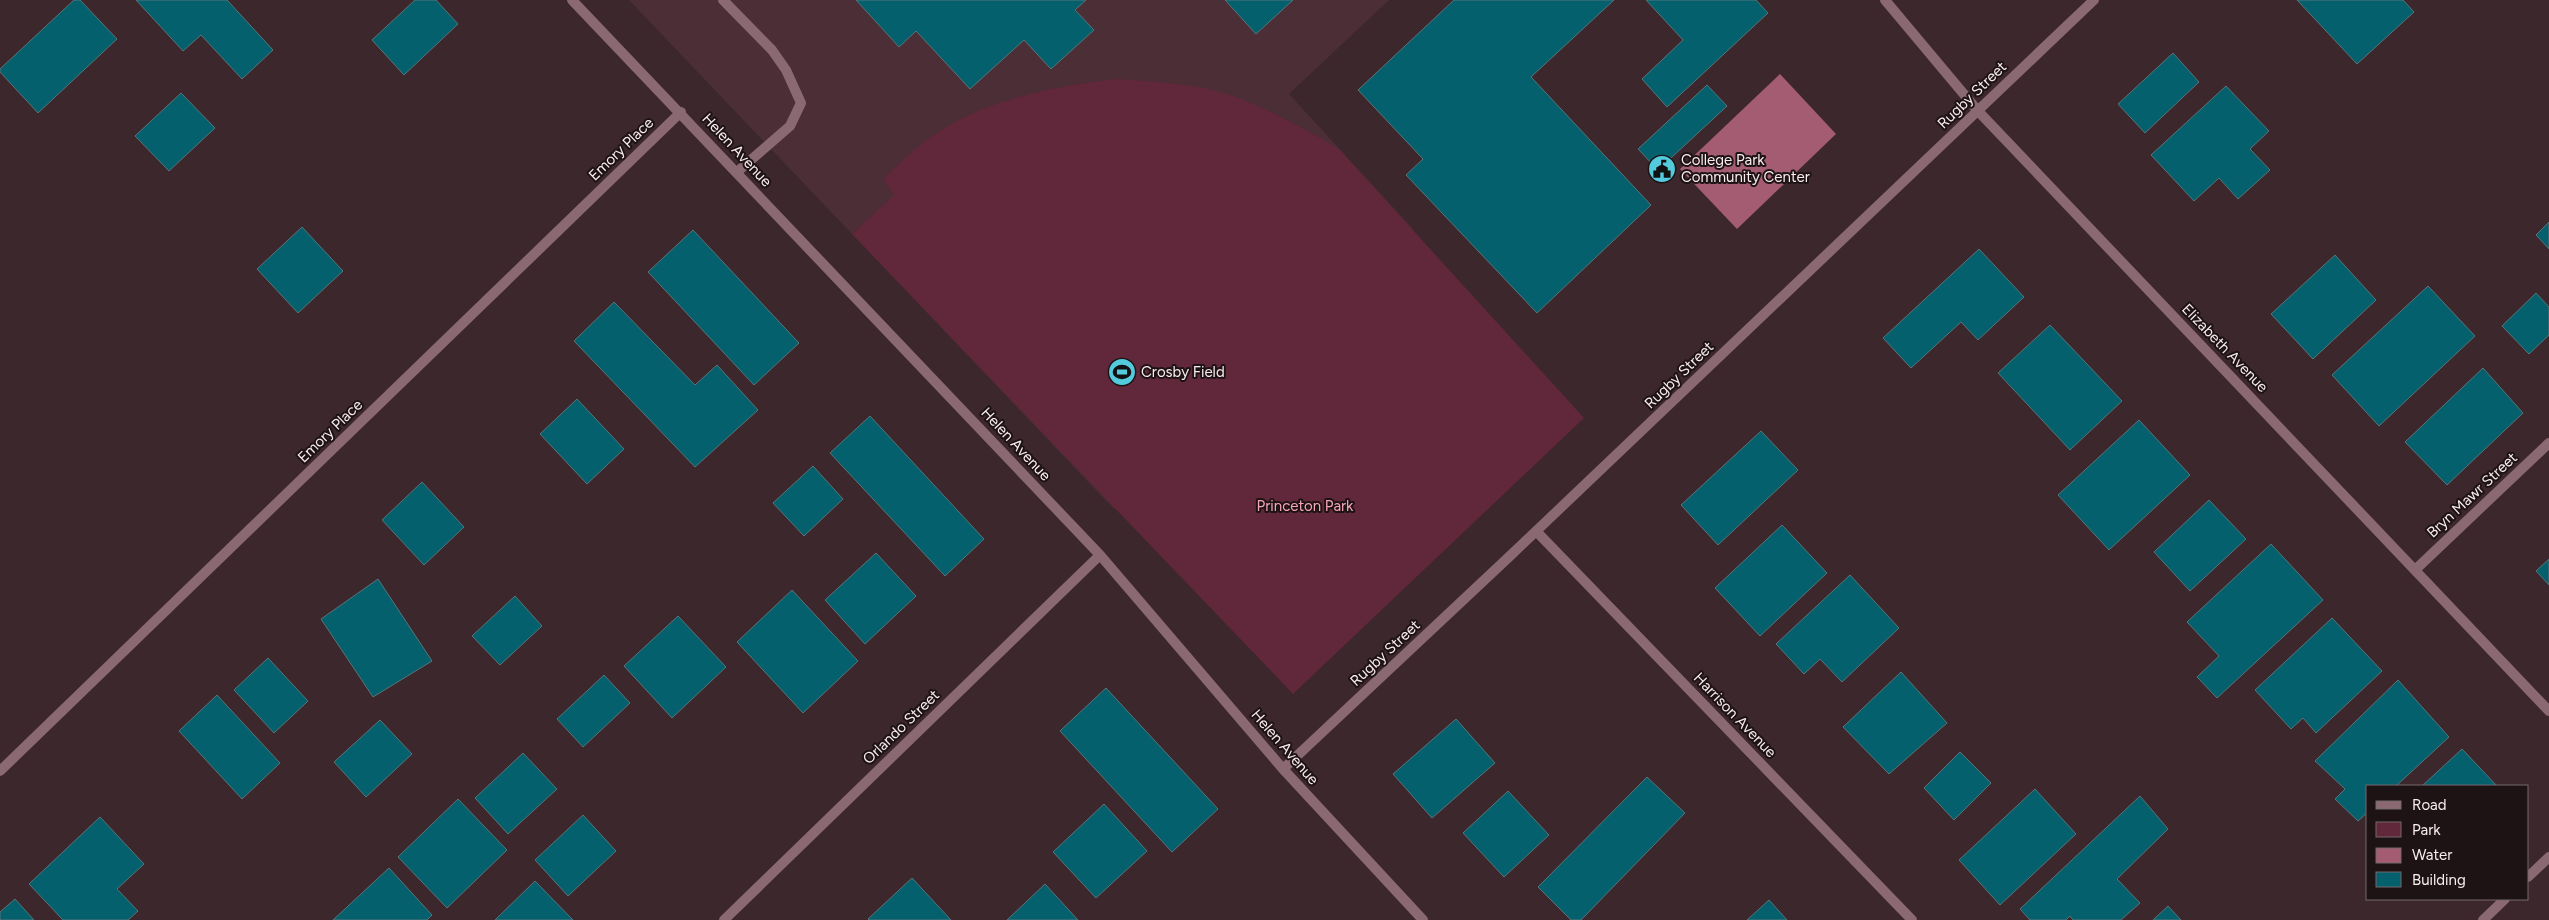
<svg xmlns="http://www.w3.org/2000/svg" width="2549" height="920" font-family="Figtree,sans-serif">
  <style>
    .built { fill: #4b2e36 }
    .green { fill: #61273a }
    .water { fill: #a35c71 }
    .building { fill: #03606c; stroke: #59757a }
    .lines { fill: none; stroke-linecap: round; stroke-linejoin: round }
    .service { stroke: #8a6972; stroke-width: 10 }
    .minor { stroke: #8a6972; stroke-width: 10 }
    .tertiary { stroke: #8a6972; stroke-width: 10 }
    .labels { text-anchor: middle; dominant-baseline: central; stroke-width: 4; stroke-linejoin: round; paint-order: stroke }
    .street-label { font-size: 15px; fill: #faebee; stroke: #1d1315 }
    .poi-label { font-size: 15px; fill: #faebee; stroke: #1d1315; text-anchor: start }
    .park-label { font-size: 15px; fill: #f6a4ba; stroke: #1d1315 }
  </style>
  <rect width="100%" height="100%" fill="#3c272c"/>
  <path class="built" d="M629,0H1389L1289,94L1413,229L1114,509Z"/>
  <path class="green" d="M1116,79C1155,82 1196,83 1233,96C1270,110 1305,129 1339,149L1584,418L1293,694L852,234L894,195L883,179C899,164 914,148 932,136C984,100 1054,86 1116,79Z"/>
  <path class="water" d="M1780,74L1836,134L1737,229L1680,169Z"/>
  <path class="building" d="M74,0H80L117,39L38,113L0,72V69Z
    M136,0H227L273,50L242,79L201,35L183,51Z
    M415,0H436L458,24L404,75L372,40Z
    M856,0H1086L1075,10L1094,30L1051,69L1024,40L970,89L916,31L899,47Z
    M1225,0H1293L1256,34Z
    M1454,0H1614L1531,77L1651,205L1537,313L1406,175L1423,159L1358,90Z
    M1646,0H1756L1768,13L1667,107L1642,79L1683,40Z
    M2297,0H2403L2414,12L2357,64Z
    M2173,53L2199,82L2145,133L2118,104Z
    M1707,85L1727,106L1658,170L1638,149Z
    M2226,86L2269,131L2250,149L2270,170L2238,199L2219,178L2194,201L2151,155Z
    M181,93L215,128L169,171L135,136Z
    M2549,222V249L2536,235Z
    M302,227L343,271L298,313L257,269Z
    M693,230L799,343L754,385L648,272Z
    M1979,249L2024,297L1978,340L1961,322L1911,368L1883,338Z
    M2335,255L2376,300L2313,359L2271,314Z
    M2428,286L2475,336L2379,426L2332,375Z
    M2536,293L2549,307V335L2529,354L2502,326Z
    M614,302L695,385L717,365L758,410L695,467L574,341Z
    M2050,325L2122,401L2070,450L1998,373Z
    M2483,368L2523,413L2447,485L2405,442Z
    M577,399L624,449L587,484L540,434Z
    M870,416L984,539L945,576L830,453Z
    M2139,420L2190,475L2109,550L2058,495Z
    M1761,431L1798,470L1718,545L1681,505Z
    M813,466L843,499L804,536L773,503Z
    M422,482L464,527L424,565L382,520Z
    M2209,500L2246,539L2190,591L2154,552Z
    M1782,525L1827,573L1760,636L1715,588Z
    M2271,544L2323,600L2217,698L2197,677L2219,656L2187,622Z
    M876,553L916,596L865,644L825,600Z
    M2549,559V585L2536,571Z
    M1850,575L1899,628L1842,682L1820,659L1804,674L1776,644Z
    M378,579L432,661L373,697L321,619Z
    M792,590L858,661L803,713L737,642Z
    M515,596L542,626L500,665L472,636Z
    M678,616L726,667L672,718L624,666Z
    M2332,618L2382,671L2316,733L2303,718L2291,729L2255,690Z
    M268,658L308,701L274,733L234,690Z
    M1901,672L1947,723L1889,774L1843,727Z
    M604,675L630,703L583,747L557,719Z
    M2398,680L2449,737L2396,786H2368V812L2358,821L2335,799L2345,789L2315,761Z
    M1106,688L1218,809L1172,852L1060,731Z
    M217,695L280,763L242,799L179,731Z
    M1456,719L1495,763L1432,818L1393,774Z
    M380,720L412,754L366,797L334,762Z
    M2462,749L2497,786H2422Z
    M1960,752L1991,783L1954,820L1924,788Z
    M523,753L557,789L508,834L475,798Z
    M1647,777L1685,813L1581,920H1571L1538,887Z
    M2035,789L2076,834L2000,905L1959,860Z
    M1508,791L1549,835L1504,877L1463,833Z
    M2140,796L2168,829L2117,879L2140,903L2121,920H2073L2070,916L2066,920H2030L2020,909Z
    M458,799L507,850L447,908L398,857Z
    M1104,804L1147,851L1096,898L1053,852Z
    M583,815L616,851L568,896L535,860Z
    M100,817L144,864L117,889L138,911L128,920H63L29,884Z
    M389,868L432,915L427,920H333Z
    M912,878L951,920H869L868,919Z
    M535,881L573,920H495Z
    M1045,884L1078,920H1007Z
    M15,899L34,920H0V912Z
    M1769,900L1787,920H1747Z
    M2168,906L2181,920H2153Z"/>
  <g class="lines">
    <path class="service" d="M723,0L772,50L786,70L801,103L790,126L737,172"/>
    <path class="minor" d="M572,0L1100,555L1283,769L1423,920
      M1885,0L1978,111L2549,711
      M1536,531L1912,920
      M2415,570L2549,443
      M1283,769L1511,555L2094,0
      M0,771L681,112
      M724,920L1100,555"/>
    <path class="tertiary" d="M2528,877L2549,857
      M2483,920L2505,899"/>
  </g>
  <defs>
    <g id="civic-disc" transform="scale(1.4375)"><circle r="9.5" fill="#54cadd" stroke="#1d1315"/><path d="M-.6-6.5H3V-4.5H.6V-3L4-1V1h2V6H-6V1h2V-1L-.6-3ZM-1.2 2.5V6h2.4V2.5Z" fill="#111"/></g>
    <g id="stadium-disc" transform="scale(1.4375)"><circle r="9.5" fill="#54cadd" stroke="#1d1315"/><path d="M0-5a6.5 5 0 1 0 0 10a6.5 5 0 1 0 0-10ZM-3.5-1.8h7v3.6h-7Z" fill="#111"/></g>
  </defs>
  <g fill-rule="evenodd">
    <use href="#civic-disc" x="1662" y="169"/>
    <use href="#stadium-disc" x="1122" y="372"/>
  </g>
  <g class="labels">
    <g class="street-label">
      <text transform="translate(1972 95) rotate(-44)">Rugby Street</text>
      <text transform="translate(621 149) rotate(-44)">Emory Place</text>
      <text transform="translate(737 150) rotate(47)">Helen Avenue</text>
      <text transform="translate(2225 348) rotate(46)">Elizabeth Avenue</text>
      <text transform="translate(1679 375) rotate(-44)">Rugby Street</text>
      <text transform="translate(330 431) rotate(-44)">Emory Place</text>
      <text transform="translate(1016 444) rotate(47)">Helen Avenue</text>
      <text transform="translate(2472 495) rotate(-43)">Bryn Mawr Street</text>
      <text transform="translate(1385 653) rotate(-43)">Rugby Street</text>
      <text transform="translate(1735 715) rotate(46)">Harrison Avenue</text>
      <text transform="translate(901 727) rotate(-44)">Orlando Street</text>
      <text transform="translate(1285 747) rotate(49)">Helen Avenue</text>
    </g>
    <g class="poi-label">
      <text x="1681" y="160">College Park<tspan x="1681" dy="17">Community Center</tspan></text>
      <text x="1141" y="372">Crosby Field</text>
    </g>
    <g class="park-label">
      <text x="1305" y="506">Princeton Park</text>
    </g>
  </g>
  <rect x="2366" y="785" width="162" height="115" fill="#1d1315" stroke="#75696c"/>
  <rect x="2376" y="801" width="25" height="8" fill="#8a6972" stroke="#75696c"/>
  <text x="2412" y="810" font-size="15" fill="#faebee">Road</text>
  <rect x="2376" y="822" width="25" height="15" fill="#61273a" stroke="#75696c"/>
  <text x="2412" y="835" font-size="15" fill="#faebee">Park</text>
  <rect x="2376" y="848" width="25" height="15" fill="#a35c71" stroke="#75696c"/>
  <text x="2412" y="860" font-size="15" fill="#faebee">Water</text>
  <rect x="2376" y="872" width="25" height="15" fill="#03606c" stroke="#75696c"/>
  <text x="2412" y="885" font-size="15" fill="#faebee">Building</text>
</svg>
